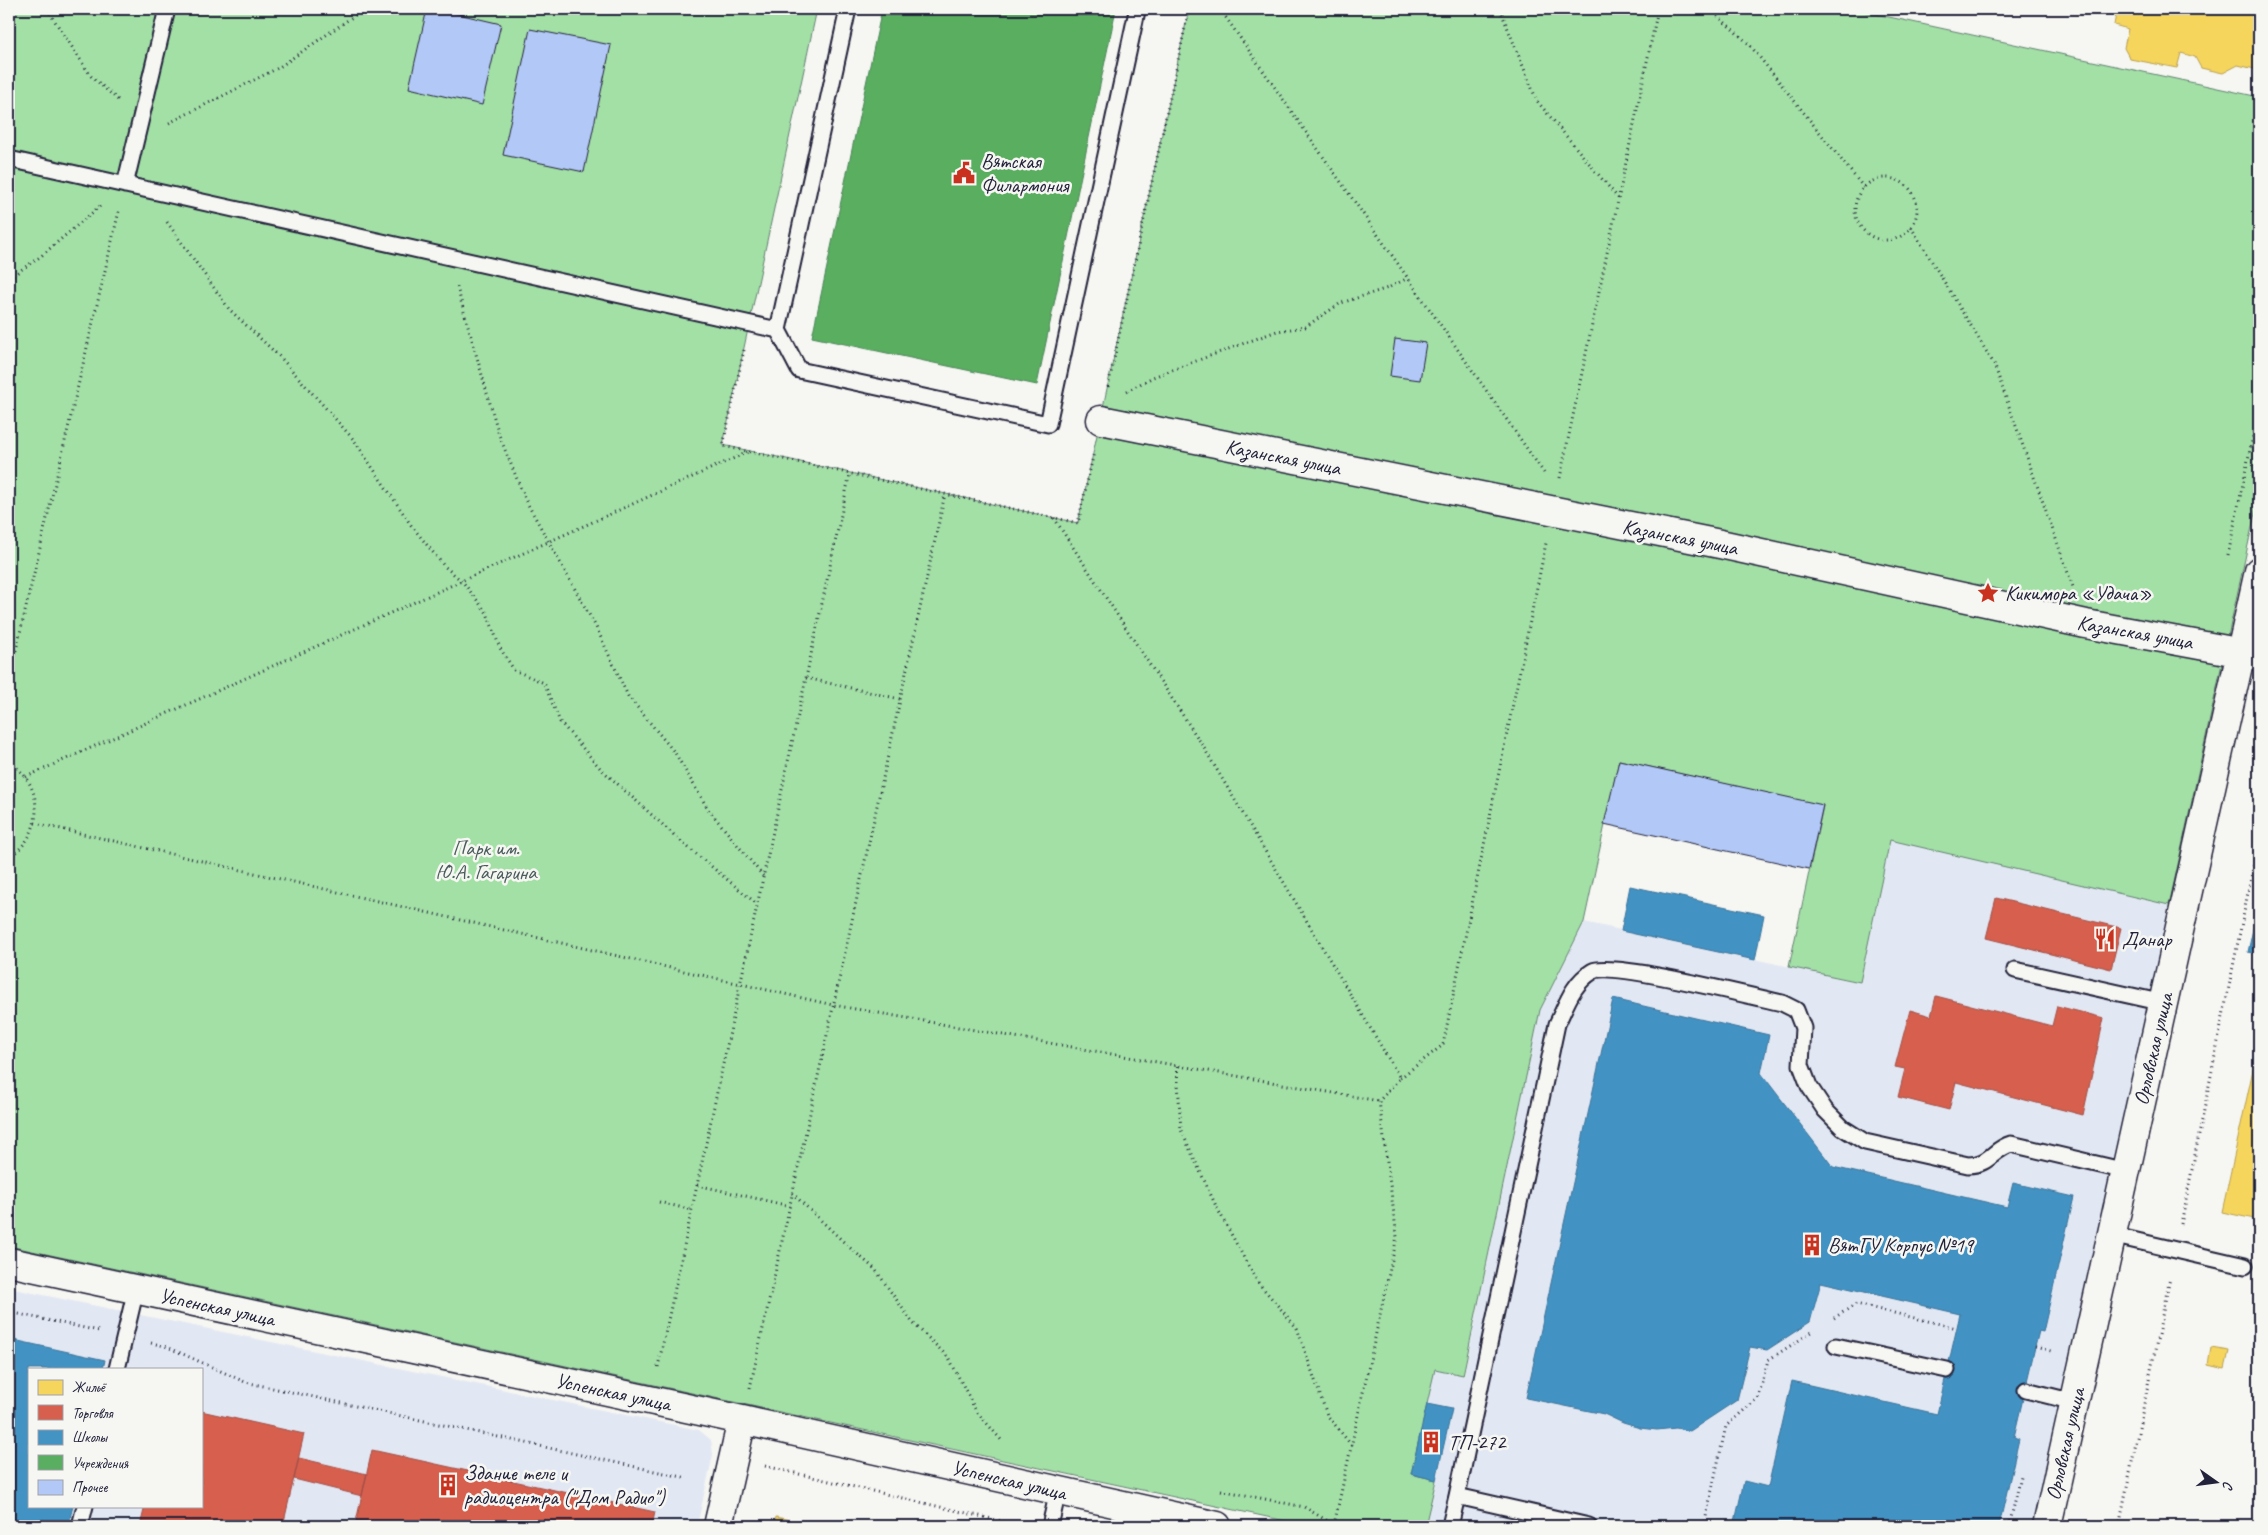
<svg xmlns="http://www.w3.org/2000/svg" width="2268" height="1535" font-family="Caveat,sans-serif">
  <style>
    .built { fill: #e2e8f3; fill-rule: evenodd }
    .green { fill: #a3e0a6; stroke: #628170 }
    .homes { fill: #f6d55c; stroke: #b69f52 }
    .shops { fill: #d6604d; stroke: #a04d48 }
    .schools { fill: #4393c3; stroke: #39719a }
    .public { fill: #5aae61; stroke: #498456 }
    .building { fill: #b2c8f6; stroke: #22223b }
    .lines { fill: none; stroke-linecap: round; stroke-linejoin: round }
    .lane-casing { stroke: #22223b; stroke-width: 19 }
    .street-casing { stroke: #22223b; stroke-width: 31 }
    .path { stroke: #22223b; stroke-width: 3; stroke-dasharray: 1 4; stroke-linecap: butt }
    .lane { stroke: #f6f6f2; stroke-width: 15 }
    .street { stroke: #f6f6f2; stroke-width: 28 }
    .labels { text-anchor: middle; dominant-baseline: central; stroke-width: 5; stroke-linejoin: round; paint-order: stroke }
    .poi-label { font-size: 21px; fill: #22223b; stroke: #f6f6f2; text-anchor: start }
    .street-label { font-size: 21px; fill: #22223b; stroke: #f6f6f2 }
    .park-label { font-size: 21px; fill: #495b5b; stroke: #f6f6f2 }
  </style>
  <rect width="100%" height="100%" fill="#f6f6f2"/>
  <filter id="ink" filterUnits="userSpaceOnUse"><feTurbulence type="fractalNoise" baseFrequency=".02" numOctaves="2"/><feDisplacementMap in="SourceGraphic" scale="10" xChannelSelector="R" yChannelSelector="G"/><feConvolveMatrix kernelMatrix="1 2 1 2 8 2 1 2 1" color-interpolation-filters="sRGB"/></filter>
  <g filter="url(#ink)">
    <path class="built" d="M1890,839L2169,905L2121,1137L2035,1526H1425L1436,1480L1411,1474L1435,1368L1464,1374L1540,1010L1584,922L1859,982Z
      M9,1288L699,1430L711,1440L713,1455L697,1526H9ZM29,1369H201V1506H29Z"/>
    <path class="green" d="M9,9H817L723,445L1078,523L1189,9H1852L2259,97V495L2169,905L1890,840L1860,982L1789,967L1823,806L1619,760L1584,922L1540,1010L1463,1375L1435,1369L1411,1474L1436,1480L1425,1526H1309L9,1246Z"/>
    <path class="homes" d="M2117,9H2259V70L2238,65L2223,73L2201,68L2195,57L2181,53L2177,68L2130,59L2124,48L2128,29L2114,25Z
      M2259,1042V1220L2222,1212Z
      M2211,1348L2229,1351L2225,1369L2208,1365Z
      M776,1517L817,1526H774Z"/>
    <path class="shops" d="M1996,898L2121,928L2111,969L1986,938Z
      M1936,996L2052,1026L2057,1006L2104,1018L2083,1115L1956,1082L1949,1110L1898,1097L1905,1069L1895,1067L1910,1010L1931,1016Z
      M201,1411L304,1434L283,1526H140L145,1506H201Z
      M372,1450L655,1512L652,1526H355Z
      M299,1458L367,1474L362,1496L294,1479Z"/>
    <path class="schools" d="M1630,886L1764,915L1755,960L1621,931Z
      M2259,902V954L2248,952Z
      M1613,999L1769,1035L1761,1073L1833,1167L2007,1207L2013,1183L2074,1197L2043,1332L2039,1331L2035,1347L2014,1437L2019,1439L1999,1526H1734L1744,1481L1768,1487L1792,1381L1937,1414L1960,1314L1821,1282L1810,1322L1767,1350L1750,1347L1737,1400L1690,1431L1676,1428L1657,1430L1640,1428L1623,1423L1604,1414L1526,1398Z
      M9,1339L105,1360L103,1369H29V1506H73L68,1526H9Z
      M1427,1404L1452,1409L1436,1480L1411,1474Z"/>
    <path class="public" d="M882,9H1116L1037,385L812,337Z"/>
    <path class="building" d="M427,9H437L501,24L482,105L409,88Z
      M530,29L611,45L584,172L503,155Z
      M1395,339L1426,343L1420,380L1390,376Z
      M1619,760L1823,805L1809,869L1604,824Z"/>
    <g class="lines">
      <g class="lane-casing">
        <path id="lane" d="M9,159L778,330L848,9
          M125,185L167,9
          M778,330L799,370L1048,424L1137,11
          M2015,970L2164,1003
          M2111,1235L2245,1266
          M1836,1346L1947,1370
          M117,1369L136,1289
          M2026,1390L2074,1402
          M80,1526L85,1506
          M1050,1526L1058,1491
          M1450,1526L1457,1496
          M1589,1526L1457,1496L1557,1024C1567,1003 1573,983 1593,971C1611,961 1754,997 1782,1003L1796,1010L1803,1028L1801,1065L1809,1086L1825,1110L1843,1128L1865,1142L1968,1165C1990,1165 1993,1149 2011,1144L2126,1171"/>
      </g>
      <g class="street-casing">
        <path id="street" d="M1101,420L1720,544L2086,624L2259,656
          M9,1262L742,1420L1217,1526
          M718,1526L742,1420
          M2047,1526L2259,571"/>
      </g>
      <path class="path" d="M47,9L91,76L118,100
        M1220,9L1544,473
        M1500,9L1537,101L1618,198
        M1710,9L1749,44L1864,188
        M169,123L278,68L364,9
        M1855 209a31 31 0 1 1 62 0a31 31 0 1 1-62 0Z
        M167,222L229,309L281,358L354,440L411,525L444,566L462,581L487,613L500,648L514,670L544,683L560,722L601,769L684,844L757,904
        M1911,227L1994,364L2073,587
        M9,278L40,257L100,206
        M457,287L499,435L526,501L596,627L628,696L675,753L708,809L763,876
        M744,350L723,446L1078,523L1094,452
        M1108,387L1189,9
        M1127,391L1153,377L1277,331L1305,327L1341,303L1388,288L1408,278
        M1560,478L1658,9
        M1054,518L1201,743L1400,1078L1379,1101L1397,1237L1334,1525
        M2228,555L2259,407
        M806,678L900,699
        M9,680L119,211
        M9,762C45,784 45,835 9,857
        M26,777L748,452
        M35,823L833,1005L1379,1101
        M1177,1066L1181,1130L1216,1206L1256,1280L1297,1328L1327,1415L1352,1446
        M1400,1078L1443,1045L1546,543
        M697,1185L790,1206
        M792,1193L849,1247L875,1269L912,1322L949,1358L976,1411L1003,1442
        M659,1202L692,1210
        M2181,1224L2259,838
        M9,1312L99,1331
        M1834,1318L1856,1304L1957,1328
        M151,1343L165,1346L245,1382L687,1478
        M2035,1347L2051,1351
        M658,1367L850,473
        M750,1388L945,494
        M765,1466L1022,1526
        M1221,1490L1304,1507L1336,1526
        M1704,1526L1726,1426L1758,1398L1768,1360L1812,1332
        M2009,1526L2021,1476
        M2119,1526L2170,1277"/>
      <use href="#lane" class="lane"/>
      <use href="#street" class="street"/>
    </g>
  </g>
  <defs>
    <g id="civic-bare" transform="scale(1.725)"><path d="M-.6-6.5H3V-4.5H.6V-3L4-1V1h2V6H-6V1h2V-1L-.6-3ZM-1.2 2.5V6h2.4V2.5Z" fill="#c8321e" stroke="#f6f6f2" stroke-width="2.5" paint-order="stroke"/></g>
    <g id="sight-bare" transform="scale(1.725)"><path d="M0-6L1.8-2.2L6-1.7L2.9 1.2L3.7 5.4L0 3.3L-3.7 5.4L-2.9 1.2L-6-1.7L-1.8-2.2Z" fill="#c8321e" stroke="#f6f6f2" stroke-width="2.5" paint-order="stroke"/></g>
    <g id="restaurant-bare" transform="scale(1.725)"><path d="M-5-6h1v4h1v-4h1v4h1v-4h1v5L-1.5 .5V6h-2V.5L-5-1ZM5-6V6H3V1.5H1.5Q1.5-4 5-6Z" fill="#c8321e" stroke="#f6f6f2" stroke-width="2.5" paint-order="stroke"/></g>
    <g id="building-bare" transform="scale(1.725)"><path d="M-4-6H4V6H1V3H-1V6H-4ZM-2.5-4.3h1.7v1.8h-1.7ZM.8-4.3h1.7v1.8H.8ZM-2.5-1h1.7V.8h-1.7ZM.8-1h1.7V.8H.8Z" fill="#c8321e" stroke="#f6f6f2" stroke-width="2.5" paint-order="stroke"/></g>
  </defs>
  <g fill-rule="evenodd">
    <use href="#civic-bare" x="964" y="173"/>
    <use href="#sight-bare" x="1988" y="593"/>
    <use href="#restaurant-bare" x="2105" y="939"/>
    <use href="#building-bare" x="1812" y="1245"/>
    <use href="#building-bare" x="1431" y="1442"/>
    <use href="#building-bare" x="448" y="1485"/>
  </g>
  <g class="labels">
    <g class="poi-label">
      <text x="981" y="161">Вятская<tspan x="981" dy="24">Филармония</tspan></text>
      <text x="2005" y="593">Кикимора «Удача»</text>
      <text x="2122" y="939">Данар</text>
      <text x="1828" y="1245">ВятГУ Корпус №19</text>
      <text x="1448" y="1442">ТП-272</text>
      <text x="464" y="1473">Здание теле и<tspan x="464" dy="24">радиоцентра ("Дом Радио")</tspan></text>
    </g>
    <g class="street-label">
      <text transform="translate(1283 457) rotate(11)">Казанская улица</text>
      <text transform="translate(1680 537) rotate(11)">Казанская улица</text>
      <text transform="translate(2135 632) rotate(10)">Казанская улица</text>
      <text transform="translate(2153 1049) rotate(-77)">Орловская улица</text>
      <text transform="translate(217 1307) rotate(12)">Успенская улица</text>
      <text transform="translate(613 1392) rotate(12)">Успенская улица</text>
      <text transform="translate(2065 1444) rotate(-77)">Орловская улица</text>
      <text transform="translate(1009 1480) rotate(13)">Успенская улица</text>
    </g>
    <g class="park-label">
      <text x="486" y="848">Парк им.<tspan x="486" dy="24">Ю.А. Гагарина</tspan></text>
    </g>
  </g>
  <rect width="2268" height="1535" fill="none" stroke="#f6f6f2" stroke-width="30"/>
  <rect x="15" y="15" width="2238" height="1505" fill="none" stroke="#22223b" stroke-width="2" filter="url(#ink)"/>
  <rect x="28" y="1368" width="175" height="140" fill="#f6f6f2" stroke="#a1a1a9"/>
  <rect x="38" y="1380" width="25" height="15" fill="#f6d55c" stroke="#a1a1a9"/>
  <text x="72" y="1392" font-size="15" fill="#22223b">Жильё</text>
  <rect x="38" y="1405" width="25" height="15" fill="#d6604d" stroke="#a1a1a9"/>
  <text x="72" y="1418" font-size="15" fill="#22223b">Торговля</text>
  <rect x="38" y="1430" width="25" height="15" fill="#4393c3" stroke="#a1a1a9"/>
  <text x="72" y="1442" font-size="15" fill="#22223b">Школы</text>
  <rect x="38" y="1455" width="25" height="15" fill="#5aae61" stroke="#a1a1a9"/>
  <text x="72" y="1468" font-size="15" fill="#22223b">Учреждения</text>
  <rect x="38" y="1480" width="25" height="15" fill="#b2c8f6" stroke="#a1a1a9"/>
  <text x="72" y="1492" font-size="15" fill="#22223b">Прочее</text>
  <g transform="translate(2216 1482) rotate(104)" stroke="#f6f6f2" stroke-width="4" paint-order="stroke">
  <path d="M0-4L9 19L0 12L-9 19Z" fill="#22223b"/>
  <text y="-8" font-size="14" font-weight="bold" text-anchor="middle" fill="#22223b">С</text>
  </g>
</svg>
